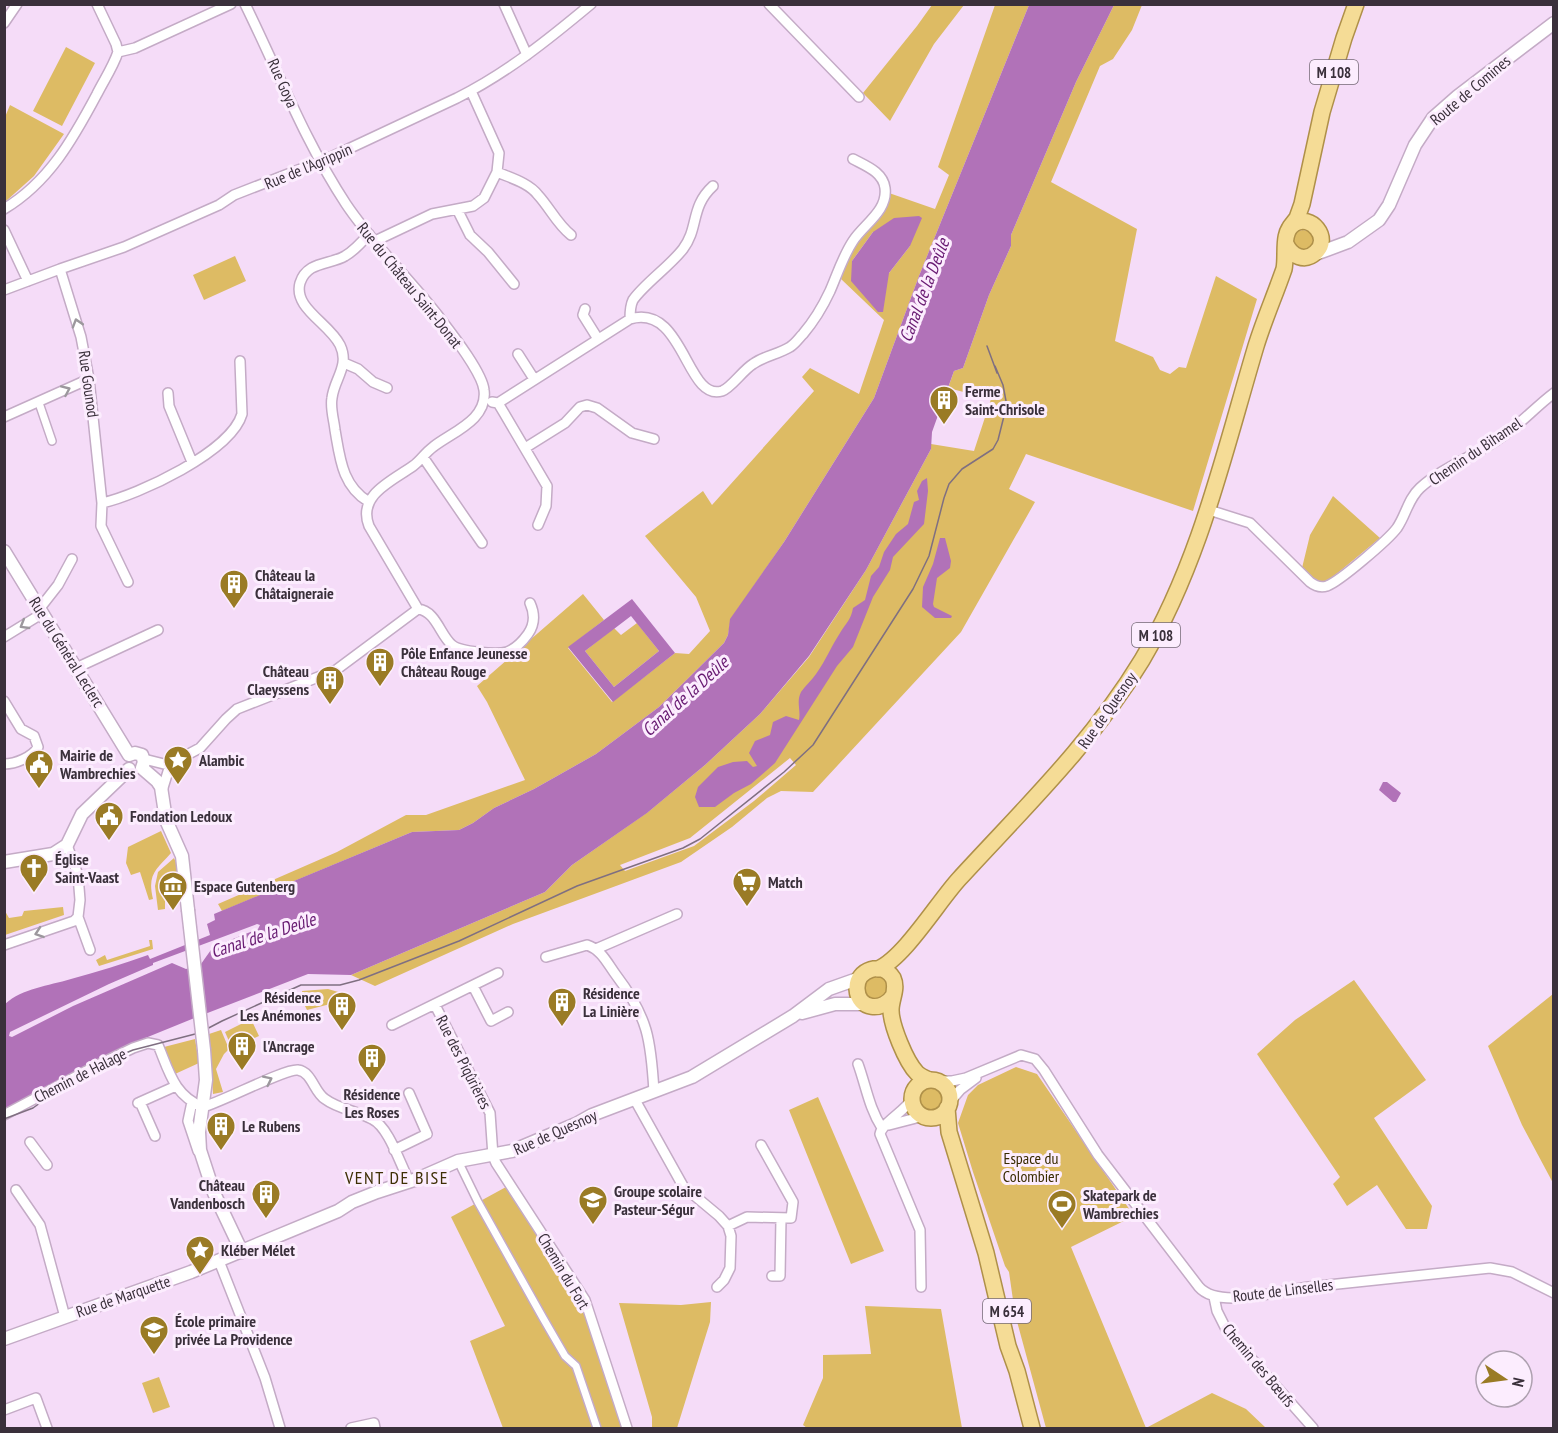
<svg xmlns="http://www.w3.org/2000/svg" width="1558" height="1433" font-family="'PT Sans Narrow',sans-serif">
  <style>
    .green { fill: #ddbb64; fill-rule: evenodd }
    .water { fill: #b172b8; fill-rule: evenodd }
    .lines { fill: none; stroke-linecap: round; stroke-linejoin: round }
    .pedestrian-casing { stroke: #c4abc6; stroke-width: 10 }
    .minor-casing { stroke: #c4abc6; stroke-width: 12 }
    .tertiary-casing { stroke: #c4abc6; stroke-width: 15 }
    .primary-casing { stroke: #af9049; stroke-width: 18 }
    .pedestrian { stroke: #fff; stroke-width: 7 }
    .minor { stroke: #fff; stroke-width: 9 }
    .tertiary { stroke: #fff; stroke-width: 12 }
    .primary { stroke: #f5dc96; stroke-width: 15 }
    .tram { stroke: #7f6f81; stroke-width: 1.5 }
    .tertiary-bridge-casing { stroke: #c4abc6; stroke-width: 15; stroke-linecap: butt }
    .tertiary-bridge { stroke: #fff; stroke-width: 12 }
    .oneway { stroke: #9c989d }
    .labels { text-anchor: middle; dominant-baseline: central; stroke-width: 6; stroke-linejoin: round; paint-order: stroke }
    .shield { fill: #fcedfe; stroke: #746976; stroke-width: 1.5 }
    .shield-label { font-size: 15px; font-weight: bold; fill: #3a303b }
    .street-label { font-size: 16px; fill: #3a303b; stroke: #fcedfe }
    .poi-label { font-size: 16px; font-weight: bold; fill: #3a303b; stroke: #fcedfe; text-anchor: start }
    .park-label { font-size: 16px; fill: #392b00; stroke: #fcedfe }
    .water-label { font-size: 18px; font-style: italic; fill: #681a72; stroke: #fcedfe }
    .neighbourhood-label { font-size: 18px; letter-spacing: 1.5px; fill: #3e2f05; stroke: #fcedfe }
  </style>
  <rect width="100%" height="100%" fill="#f5dcf8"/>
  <path class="green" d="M932,5H964L934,44L890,121L863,93L917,26Z
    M995,5H1029L919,276L874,398L784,542L731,619L728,635L724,643L659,707L596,754L534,789L494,808L473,823L459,830L412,832L222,911L218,904L337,852L406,815H426L525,780L487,702L477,686L583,594L604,620L568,648L612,702L675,653L689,654L710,631L696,597L645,536L703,491L712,505L814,391L802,377L810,368L859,394L884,320L841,279L850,255L889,193L935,209L949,175L938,167ZM873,232L910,246L889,273L852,261Z
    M1114,5H1142L1132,30L1113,59L1100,66L1051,182L1137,229L1115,341L1153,357L1160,370L1170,374L1179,367L1186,368L1216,276L1257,299L1193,511L1026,454L1009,489L1035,502L961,632L813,792L781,791L767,798L732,827L681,862L513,924L375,986L351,975L545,892L572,865L648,812L705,765L760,714L809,657L866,570L931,449V444L974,451L991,399L948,388L954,371L963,368L989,295L1011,246V235L1076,82ZM790,758L796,765L754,801L694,846L625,871L620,865L690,838Z
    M66,47L95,63L62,126L33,111Z
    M10,105L64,134L34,176L5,202V117Z
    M1293 240a10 10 0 1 1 20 0a10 10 0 1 1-20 0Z
    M235,256L246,281L204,300L193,275Z
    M1333,496L1380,538L1328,581H1317L1302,568L1310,535Z
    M637,623L659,651L614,687L585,651L614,628L621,635Z
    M161,831L171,853C156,870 147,874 153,899L149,900L140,872L131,875L126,863L128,847Z
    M174,858L177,865L181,900L176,897L165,898V909L158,910L155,886L158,872Z
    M63,907L64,915L5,935V911L9,918L22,916L24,911Z
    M149,940H152L153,949L99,966L96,960L105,955L107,960L150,946Z
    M877,974L886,978L889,989L880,1000L869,999L863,991L864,981Z
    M1354,980L1426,1080L1374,1118L1432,1206L1427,1229H1406L1377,1185L1347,1206L1333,1184L1340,1177L1257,1054L1295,1020Z
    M328,989L345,994L338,1002L307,1010L305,1006L302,991Z
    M1553,994V1183L1522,1125L1488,1046Z
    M251,1019L259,1036L232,1048L225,1032Z
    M221,1030L229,1049L224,1054L216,1069L223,1092L213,1094L209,1034Z
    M195,1039L199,1063L175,1074L162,1052L164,1047Z
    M1016,1067L1037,1074L1134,1216L1071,1247L1146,1428L1212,1393L1246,1409L1266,1428H1046L1015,1314L1009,1272L1005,1266L973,1172L958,1123L968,1095L978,1085Z
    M918 1099a13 13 0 1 1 26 0a13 13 0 1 1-26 0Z
    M818,1097L884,1251L851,1264L789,1110Z
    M506,1187L581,1303L622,1428H503L470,1341L505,1326L451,1217Z
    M711,1302L710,1322L677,1428H652V1417L619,1303L681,1305Z
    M865,1306L941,1309L962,1428H807L803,1425L823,1378V1355L871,1354Z
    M159,1377L170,1407L153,1413L142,1383Z"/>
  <path class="water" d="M1029,5H1114L1076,82L1011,235V246L989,295L963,368L954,371L932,432L931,449L866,570L809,656L760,714L705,765L647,813L572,865L545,892L351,975L308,974L192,1019L133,1043L30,1095L5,1111V1004C23,988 48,986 71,979C97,972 123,964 148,955L150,959L210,935L207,924L215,920L214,914L412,832L459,830L473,823L494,808L534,789L596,754L659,707L724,643L728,635L730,619L784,542L874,398L919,276ZM257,924L260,925L258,929L213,947L201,964L186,969L172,963L73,1006L12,1037L9,1036L10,1032L109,984L153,965V963Z
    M919,216L922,218L910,246L889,273L883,312H878L851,281L852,261L873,232L894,218Z
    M927,478L928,491L924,524L893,557L890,570L873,597L853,647L837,666L775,763L751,784L734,793L715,807H699L695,797L698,787L718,767L733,762L747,761L753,767L757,766L749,753L755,741L770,735L773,722L786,716L799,720C801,710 796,702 801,692C805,686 812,680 816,674C826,660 832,645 840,633C846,623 851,620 853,608L865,600L871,576L879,567L884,552L896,534L908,524L914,502L919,500L917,491L922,481Z
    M940,538H945L951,561L950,568L937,578L933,604L934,607L952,616L951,618H935L922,607L923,587L933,564Z
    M632,599L675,653L613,702L568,647ZM631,616L659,651L614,687L585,651Z
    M1383,782H1387L1401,793L1396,802H1393L1379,790Z"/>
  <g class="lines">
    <g class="pedestrian-casing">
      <path id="pedestrian" d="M39,403L52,441
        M458,1161L478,1202L543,1318L565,1356L576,1366L597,1428"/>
    </g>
    <g class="minor-casing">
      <path id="minor" d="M97,4L116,44L118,52
        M245,4C278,71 305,142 346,204C372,243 407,276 436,313C448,329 482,371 484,390C488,420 452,432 433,447C425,453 420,461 413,466C392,481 357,495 369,526L418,609
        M504,4L527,55
        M769,4L859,97
        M4,23L17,4
        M497,172C511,178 529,183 538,195C550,208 557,224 571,235
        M4,209C49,182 73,139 97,94C104,80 113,67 118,52L135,48L231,4
        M457,209L470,235L488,252L514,284
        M4,230L28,281
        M375,241L432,214L473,206L484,198L497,172L499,153L471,91
        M60,269L81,337L89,379L102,503L101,526L128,582
        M4,290L60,269L124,247L219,205L234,195L329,158L457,98C507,73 549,39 591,4
        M585,309L583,315L598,339
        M630,319C630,312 630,306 633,300C644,284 670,266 683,249C699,228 690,207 713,186
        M518,354L534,379
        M344,363L358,369L373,382L387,388
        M168,393L169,406L192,462
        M492,402L498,403L504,413L547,486L546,506L538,525
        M498,403L630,319C684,303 686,402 722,391C731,388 743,370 753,364C764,356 779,354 790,347C795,344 799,338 803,334C814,321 823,306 830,291C837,275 843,256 853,241C864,224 888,211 885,188C883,172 866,166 853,159
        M4,417L89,379
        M525,448L565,423L580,407L587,405L597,408L632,433L654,439
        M423,457L482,543
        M369,502C342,486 340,458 335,430C334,420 330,408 332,398C334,379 350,366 340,345C329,323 293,308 300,283C307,261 330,265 345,256C354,251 362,242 369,234
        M102,503C138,495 231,452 242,414L240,361
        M1209,510L1250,523L1310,582C1315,586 1320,588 1327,586C1340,581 1388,540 1397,528C1406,515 1408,499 1420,488C1442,468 1472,457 1497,440C1518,427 1534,408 1554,393
        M40,608L58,585L72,559
        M418,609C436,611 440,635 452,645C460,652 497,655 507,652C515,649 523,641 528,634C535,624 535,614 530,603
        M4,637L43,613
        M76,668L158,630
        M4,701L21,729L34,736L38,747C33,757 15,764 4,764
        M144,759L168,765L200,748L226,719L237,709L336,670L418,609
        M162,791L170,765
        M67,845L78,875L80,900L78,917L90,950
        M4,945L74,921L78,917
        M596,949L677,914
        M546,957L587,945C602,950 607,963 616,975C648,1017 651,1040 654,1092
        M473,986L491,1021L508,1012
        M435,1005L490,1113L493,1156L496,1163L585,1300L627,1428
        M392,1025L498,973
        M858,1064C866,1086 869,1108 882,1128
        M937,1081H952L966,1078L1021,1055L1035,1059L1044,1070L1098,1155L1199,1287C1219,1310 1281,1290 1309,1287L1490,1268L1512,1272L1554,1293
        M912,1099C905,1111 882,1123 880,1134L920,1230L921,1287
        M635,1100L683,1186L719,1216L728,1226L731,1236L730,1268L724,1280L717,1287
        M140,1102L155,1136
        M192,1102L188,1121L198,1151
        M138,1103L176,1086
        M949,1103L960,1090L976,1078
        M4,1115L94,1067L133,1048L148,1043L158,1045C169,1071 174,1096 203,1107C222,1102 286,1068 298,1070C312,1072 314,1092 325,1099C338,1109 357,1111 372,1119C389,1127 400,1164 409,1181
        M889,1125L924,1116
        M30,1142L47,1165
        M394,1150L427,1134L409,1093
        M16,1190L40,1225L65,1317
        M728,1226L747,1217L791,1218L793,1202L761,1145
        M219,1261L265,1378L280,1428
        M772,1276H780L781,1218
        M1214,1297L1217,1311L1227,1331L1313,1428
        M4,1410L36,1398L47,1428
        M351,1428L374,1423L375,1428"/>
    </g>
    <g class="tertiary-casing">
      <path id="tertiary" d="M1313,255L1348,242L1379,220L1389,205L1415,145L1433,118L1458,96L1554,23
        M4,551L129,755
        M129,755L135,753L142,755L144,762L142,768
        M142,768L157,781L161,787L166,820L182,856L188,910
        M4,862L53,854L67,845L82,814L129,769
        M802,1013L835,1004H865
        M204,1050L206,1080L199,1132L200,1150L214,1193L242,1252
        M4,1339L191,1272L338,1211L352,1202L377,1192L417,1179L458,1161L512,1151L576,1124L592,1115L692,1077L793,1016L829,989L860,978"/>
    </g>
    <g class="primary-casing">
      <path id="primary" d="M1290,227L1297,218L1302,204L1322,112L1344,38L1356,4
        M878,969C904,958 938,902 959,879C1025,807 1091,744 1142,660C1200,562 1224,453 1256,346C1264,320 1275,295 1284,269C1287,255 1281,232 1294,224C1311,213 1331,238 1316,252C1305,263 1291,256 1286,244
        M893,996C883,1012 858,1010 857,989C856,969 883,961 893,978C898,989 891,999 891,1010C891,1025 906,1062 917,1073C920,1076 925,1078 929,1080
        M912 1099a19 19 0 1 1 38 0a19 19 0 1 1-38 0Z
        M947,1108L949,1132L986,1253L1008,1346L1017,1371L1032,1428"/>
    </g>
    <use href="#pedestrian" class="pedestrian"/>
    <use href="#minor" class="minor"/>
    <use href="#tertiary" class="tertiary"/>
    <use href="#primary" class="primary"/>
    <path class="tram" d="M987,346L997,373
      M4,1119L33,1108L65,1085L109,1060L133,1050L199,1033L222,1021L301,985H340L359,980L459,941L577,886L683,848L700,839L784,772L813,745L913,589L929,556L944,498L949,484L962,469L993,449L998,440L1005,412L1006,401L1003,385L995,366"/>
    <g class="tertiary-bridge-casing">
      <path id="tertiary-bridge" d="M188,910L204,1050"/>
    </g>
    <use href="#tertiary-bridge" class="tertiary-bridge"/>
  </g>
  <defs><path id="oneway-chevron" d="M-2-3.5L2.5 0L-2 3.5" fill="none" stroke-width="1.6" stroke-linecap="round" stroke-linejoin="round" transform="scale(1.5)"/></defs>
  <g class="oneway">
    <use href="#oneway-chevron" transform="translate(77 323) rotate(-107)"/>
    <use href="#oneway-chevron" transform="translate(66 390) rotate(-24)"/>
    <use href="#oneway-chevron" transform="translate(24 625) rotate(149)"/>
    <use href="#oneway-chevron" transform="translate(39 933) rotate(161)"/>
    <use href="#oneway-chevron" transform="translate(268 1080) rotate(-26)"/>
  </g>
  <defs>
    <g id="building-pin" transform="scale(1.5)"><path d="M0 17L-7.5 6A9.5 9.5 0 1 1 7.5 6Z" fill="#9a7b25" stroke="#fcedfe"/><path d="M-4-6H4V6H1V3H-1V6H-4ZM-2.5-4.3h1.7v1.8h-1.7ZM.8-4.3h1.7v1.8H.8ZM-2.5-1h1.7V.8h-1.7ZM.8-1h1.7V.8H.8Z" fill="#fff"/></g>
    <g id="sight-pin" transform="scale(1.5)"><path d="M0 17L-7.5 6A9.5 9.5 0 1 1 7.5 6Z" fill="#9a7b25" stroke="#fcedfe"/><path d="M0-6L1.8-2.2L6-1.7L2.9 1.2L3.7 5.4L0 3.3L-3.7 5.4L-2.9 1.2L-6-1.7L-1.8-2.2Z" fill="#fff"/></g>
    <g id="civic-pin" transform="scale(1.5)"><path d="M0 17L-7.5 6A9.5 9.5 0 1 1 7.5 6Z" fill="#9a7b25" stroke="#fcedfe"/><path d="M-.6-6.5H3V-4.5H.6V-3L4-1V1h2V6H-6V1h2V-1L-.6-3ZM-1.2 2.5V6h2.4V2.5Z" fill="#fff"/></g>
    <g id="church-pin" transform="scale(1.5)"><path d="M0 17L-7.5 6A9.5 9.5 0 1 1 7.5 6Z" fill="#9a7b25" stroke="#fcedfe"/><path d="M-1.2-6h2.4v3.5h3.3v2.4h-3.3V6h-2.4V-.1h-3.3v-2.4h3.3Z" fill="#fff"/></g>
    <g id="supermarket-pin" transform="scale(1.5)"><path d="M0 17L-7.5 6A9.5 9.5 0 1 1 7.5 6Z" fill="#9a7b25" stroke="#fcedfe"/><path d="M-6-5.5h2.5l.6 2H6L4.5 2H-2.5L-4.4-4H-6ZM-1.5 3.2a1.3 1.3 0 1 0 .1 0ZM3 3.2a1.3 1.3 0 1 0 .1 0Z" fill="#fff"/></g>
    <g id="museum-pin" transform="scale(1.5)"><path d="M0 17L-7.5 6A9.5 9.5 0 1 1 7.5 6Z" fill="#9a7b25" stroke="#fcedfe"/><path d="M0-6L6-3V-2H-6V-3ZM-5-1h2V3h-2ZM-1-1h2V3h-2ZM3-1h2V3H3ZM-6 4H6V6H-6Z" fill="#fff"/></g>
    <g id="school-pin" transform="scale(1.5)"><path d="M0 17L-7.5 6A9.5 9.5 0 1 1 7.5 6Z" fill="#9a7b25" stroke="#fcedfe"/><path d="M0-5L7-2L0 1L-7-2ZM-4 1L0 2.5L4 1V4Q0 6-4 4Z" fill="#fff"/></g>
    <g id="stadium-pin" transform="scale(1.5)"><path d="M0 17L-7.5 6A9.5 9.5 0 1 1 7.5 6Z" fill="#9a7b25" stroke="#fcedfe"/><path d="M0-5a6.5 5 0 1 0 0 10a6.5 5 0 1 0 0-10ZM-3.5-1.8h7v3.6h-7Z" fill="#fff"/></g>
  </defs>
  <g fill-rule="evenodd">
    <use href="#building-pin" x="944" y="400"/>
    <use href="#building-pin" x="234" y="584"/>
    <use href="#building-pin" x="380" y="662"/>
    <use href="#building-pin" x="330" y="680"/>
    <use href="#sight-pin" x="178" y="760"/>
    <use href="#civic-pin" x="39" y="764"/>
    <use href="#civic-pin" x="109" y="816"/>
    <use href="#church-pin" x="34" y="868"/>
    <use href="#supermarket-pin" x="747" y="882"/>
    <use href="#museum-pin" x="173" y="886"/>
    <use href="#building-pin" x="562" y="1002"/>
    <use href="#building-pin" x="342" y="1006"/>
    <use href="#building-pin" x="242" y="1046"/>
    <use href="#building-pin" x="372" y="1058"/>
    <use href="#building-pin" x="221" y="1126"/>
    <use href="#building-pin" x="266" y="1194"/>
    <use href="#school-pin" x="593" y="1200"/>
    <use href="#stadium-pin" x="1062" y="1204"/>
    <use href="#sight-pin" x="200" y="1250"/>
    <use href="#school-pin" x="154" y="1330"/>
  </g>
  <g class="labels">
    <g class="shield">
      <rect x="1310" y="60" width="48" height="24" rx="4.5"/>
      <rect x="1132" y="623" width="48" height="24" rx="4.5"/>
      <rect x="983" y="1299" width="48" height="24" rx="4.5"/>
    </g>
    <g class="shield-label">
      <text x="1334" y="72">M 108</text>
      <text x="1156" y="635">M 108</text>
      <text x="1007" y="1311">M 654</text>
    </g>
    <g class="street-label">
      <text transform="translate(283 83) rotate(66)">Rue Goya</text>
      <text transform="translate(1470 90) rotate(-40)">Route de Comines</text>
      <text transform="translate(308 166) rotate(-23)">Rue de l'Agrippin</text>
      <text transform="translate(410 285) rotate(51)">Rue du Château Saint-Donat</text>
      <text transform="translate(89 384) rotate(82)">Rue Gounod</text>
      <text transform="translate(1475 451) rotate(-34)">Chemin du Bihamel</text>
      <text transform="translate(67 652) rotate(58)">Rue du Général Leclerc</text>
      <text transform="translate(1107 710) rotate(-55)">Rue de Quesnoy</text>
      <text transform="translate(464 1062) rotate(63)">Rue des Piqûrières</text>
      <text transform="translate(80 1075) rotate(-27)">Chemin de Halage</text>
      <text transform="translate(555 1132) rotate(-24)">Rue de Quesnoy</text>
      <text transform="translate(564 1271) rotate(59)">Chemin du Fort</text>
      <text transform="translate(1283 1290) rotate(-7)">Route de Linselles</text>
      <text transform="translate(123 1296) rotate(-19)">Rue de Marquette</text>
      <text transform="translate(1259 1365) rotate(50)">Chemin des Bœufs</text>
    </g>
    <g class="poi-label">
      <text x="965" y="391">Ferme<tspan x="965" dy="18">Saint-Chrisole</tspan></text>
      <text x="255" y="575">Château la<tspan x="255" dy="18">Châtaigneraie</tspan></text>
      <text x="401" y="653">Pôle Enfance Jeunesse<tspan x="401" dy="18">Château Rouge</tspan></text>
      <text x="309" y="671" text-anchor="end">Château<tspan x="309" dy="18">Claeyssens</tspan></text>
      <text x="60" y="755">Mairie de<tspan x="60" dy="18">Wambrechies</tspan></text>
      <text x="199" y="760">Alambic</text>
      <text x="130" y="816">Fondation Ledoux</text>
      <text x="55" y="859">Église<tspan x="55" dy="18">Saint-Vaast</tspan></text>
      <text x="768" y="882">Match</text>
      <text x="194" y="886">Espace Gutenberg</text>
      <text x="583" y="993">Résidence<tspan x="583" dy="18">La Linière</tspan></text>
      <text x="321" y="997" text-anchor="end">Résidence<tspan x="321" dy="18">Les Anémones</tspan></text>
      <text x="263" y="1046">l'Ancrage</text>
      <text x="372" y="1094" text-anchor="middle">Résidence<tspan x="372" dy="18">Les Roses</tspan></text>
      <text x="242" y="1126">Le Rubens</text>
      <text x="245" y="1185" text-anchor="end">Château<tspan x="245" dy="18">Vandenbosch</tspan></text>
      <text x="614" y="1191">Groupe scolaire<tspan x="614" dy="18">Pasteur-Ségur</tspan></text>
      <text x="1083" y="1195">Skatepark de<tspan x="1083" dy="18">Wambrechies</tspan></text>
      <text x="221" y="1250">Kléber Mélet</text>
      <text x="175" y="1321">École primaire<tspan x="175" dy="18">privée La Providence</tspan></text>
    </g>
    <g class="park-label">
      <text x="1031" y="1158">Espace du<tspan x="1031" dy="18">Colombier</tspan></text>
    </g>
    <g class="water-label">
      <text transform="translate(924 290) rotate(-69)">Canal de la Deûle</text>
      <text transform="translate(685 696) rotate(-42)">Canal de la Deûle</text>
      <text transform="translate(263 935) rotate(-18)">Canal de la Deûle</text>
    </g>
    <g class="neighbourhood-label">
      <text x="397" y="1177">VENT DE BISE</text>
    </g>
  </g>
  <rect width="1558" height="1433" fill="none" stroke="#3a303b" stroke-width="12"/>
  <g transform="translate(1504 1379) rotate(103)"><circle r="28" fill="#fcedfe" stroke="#aea1b0" stroke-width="1.5"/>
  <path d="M0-4.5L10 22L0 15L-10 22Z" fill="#9a7b25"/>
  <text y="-9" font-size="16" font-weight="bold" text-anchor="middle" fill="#3a303b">N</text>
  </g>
</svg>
